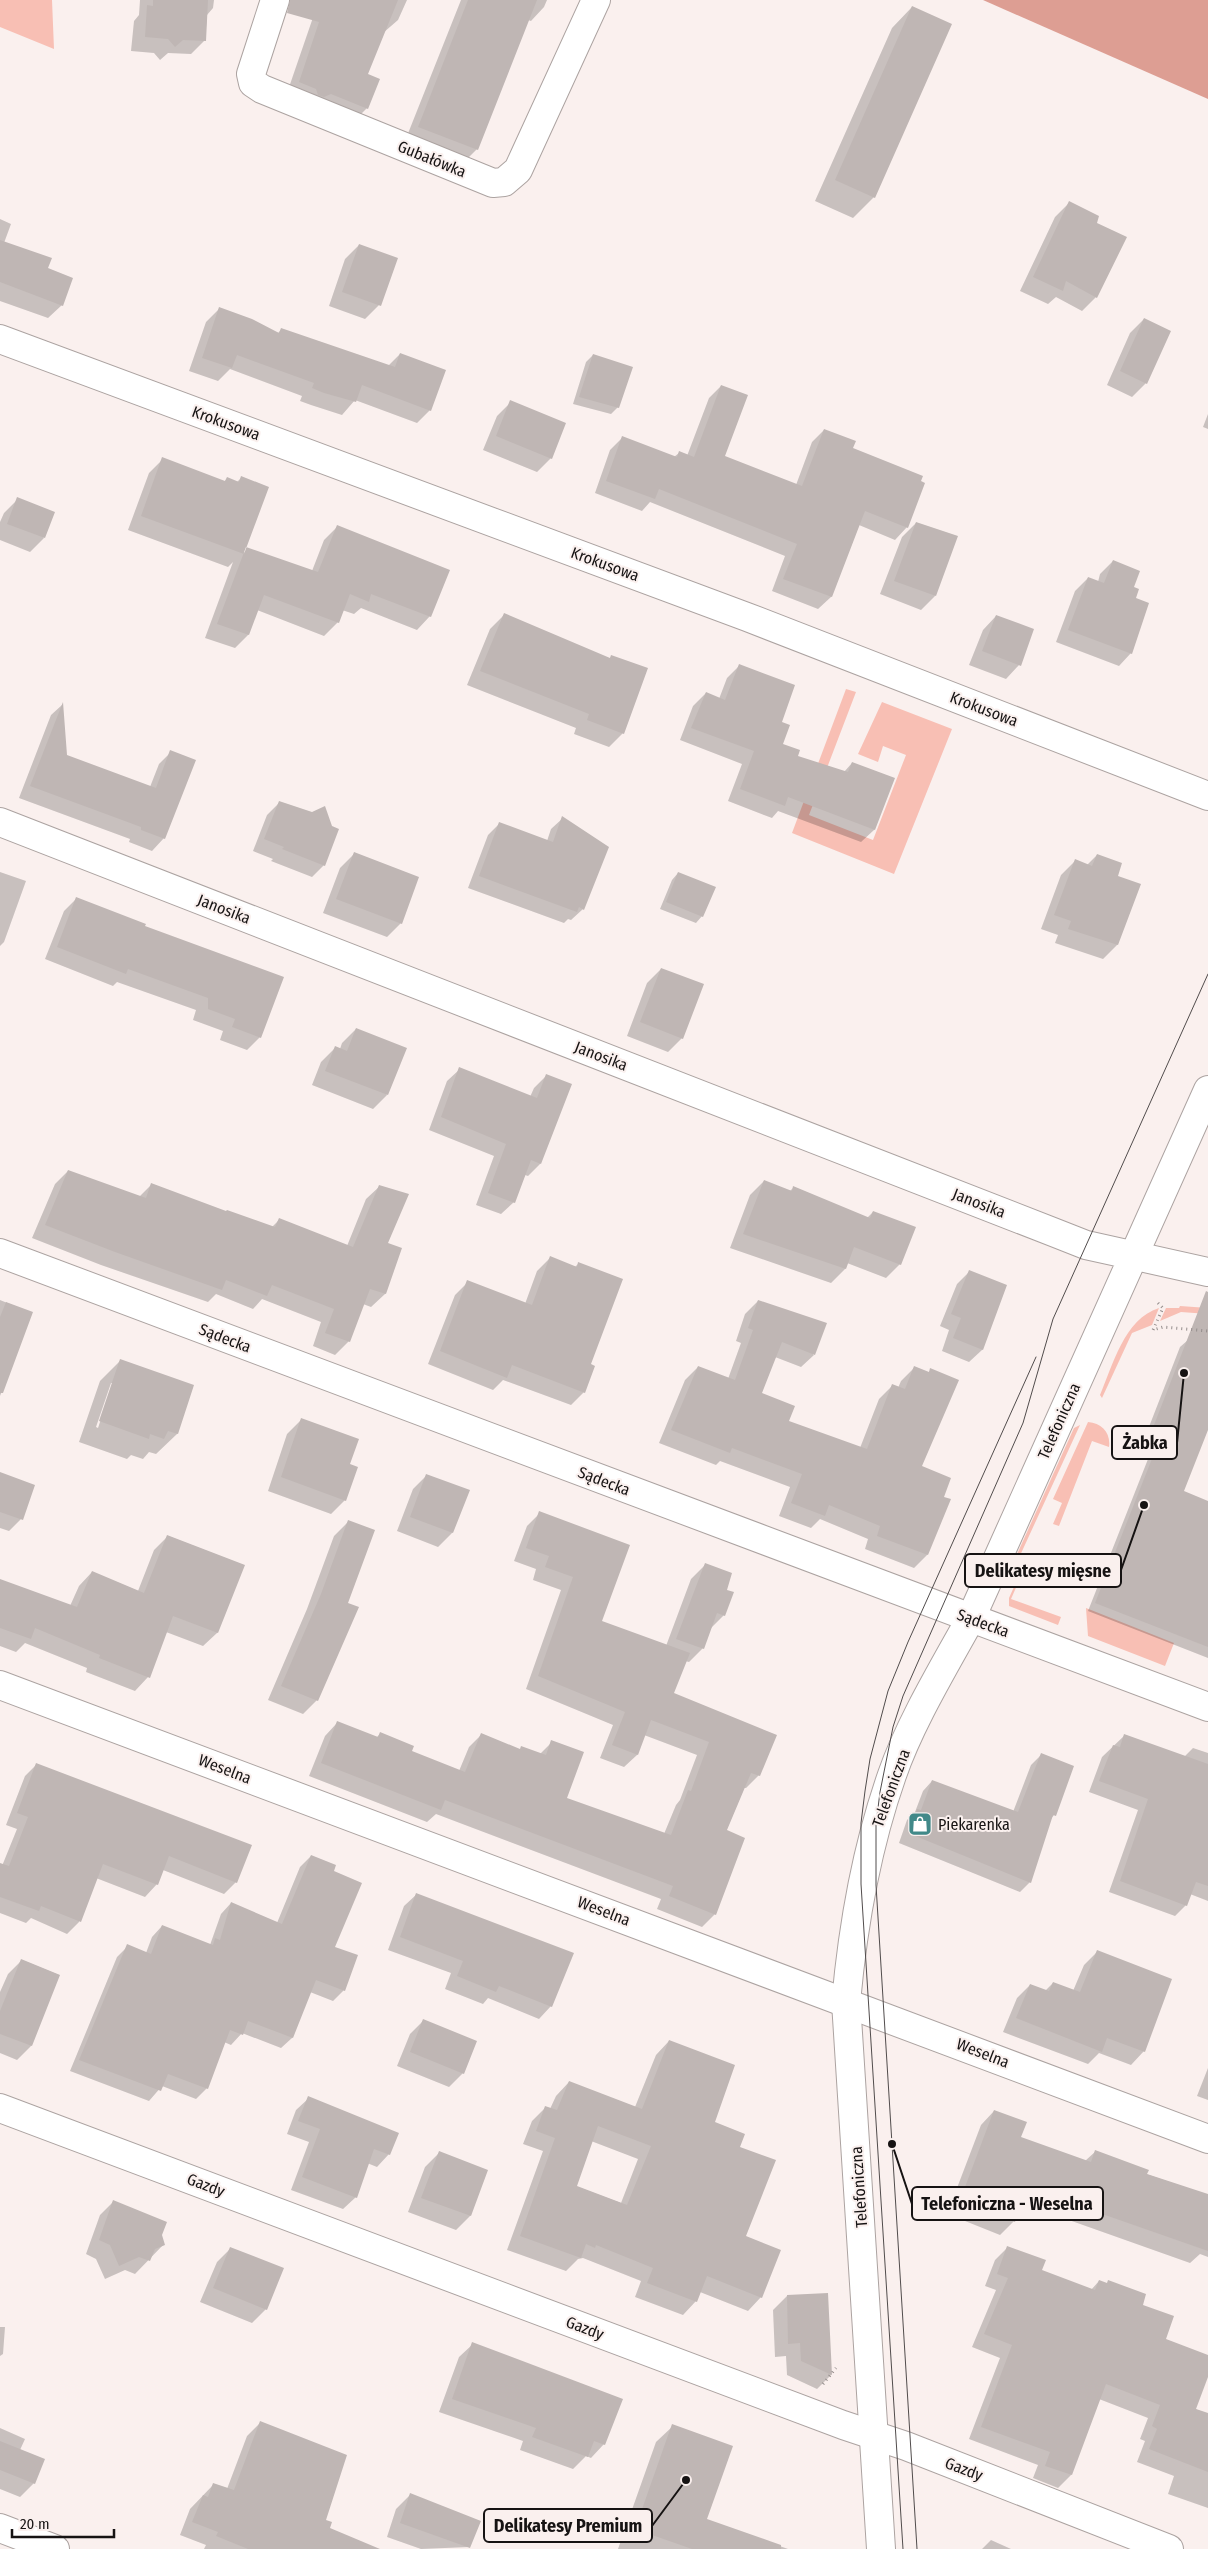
<svg xmlns="http://www.w3.org/2000/svg" width="1208" height="2549" font-family="'Fira Sans Condensed',sans-serif">
  <style>
    .green { fill: #f8bfb4 }
    .forest { fill: #dd9e93 }
    .shadow { fill: #0003; fill-rule: evenodd }
    .building { fill: #bfb6b4; fill-rule: evenodd }
    .lines { fill: none; stroke-linecap: round; stroke-linejoin: round }
    .minor-casing { stroke: #aca3a1; stroke-width: 30 }
    .tertiary-casing { stroke: #aca3a1; stroke-width: 30 }
    .path { stroke: #948d8c; stroke-width: 3; stroke-dasharray: 1 4; stroke-linecap: butt }
    .minor { stroke: #fff; stroke-width: 28 }
    .tertiary { stroke: #fff; stroke-width: 28 }
    .tram { stroke: #514c4c; stroke-width: 1 }
    .labels { text-anchor: middle; dominant-baseline: central; stroke-width: 4; stroke-linejoin: round; paint-order: stroke }
    .street-label { font-size: 16px; fill: #161313; stroke: #faf0ee }
    .poi-label { font-size: 16px; fill: #161313; stroke: #faf0ee; text-anchor: start }
    .leader { fill: none; stroke: #161313; stroke-width: 2 }
    .callout-dot { fill: #161313; stroke: #faf0ee; stroke-width: 2 }
    .callout { fill: #faf0ee; stroke: #161313; stroke-width: 2 }
    .callout-label { font-size: 18px; text-anchor: middle; font-weight: bold; fill: #161313 }
  </style>
  <rect width="100%" height="100%" fill="#faf0ee"/>
  <path class="green" d="M0,0H52L54,49L0,27Z
    M846,689L856,692L809,815L873,840L906,755L883,746L878,762L858,754L882,702L952,729L894,874L792,833Z
    M1180,1306L1208,1308V1314L1181,1312L1160,1321L1166,1308H1179Z
    M1159,1308L1152,1325L1132,1333L1102,1398L1100,1395C1113,1365 1124,1319 1159,1308Z
    M1088,1422C1102,1423 1111,1433 1109,1447L1092,1441L1059,1526L1053,1524L1062,1503L1053,1499Z
    M1080,1425L1012,1573L1009,1572L1074,1428Z
    M1027,1558L1032,1561L1028,1560L1011,1599L1061,1617L1058,1625L1009,1606V1598Z
    M1086,1608L1174,1643L1165,1666L1088,1636Z"/>
  <path class="forest" d="M983,0H1208V99Z"/>
  <path class="shadow" d="M140,0H214L213,8L207,15L205,40L191,54L168,53L160,60L154,53L131,51L134,21L139,15Z
    M319,0H407L398,20L383,33L367,75V108L353,122L286,96Z
    M461,0H547L544,7L531,21L528,20L477,149L463,163L405,141Z
    M912,7L874,197L853,218L815,201L892,28Z
    M1069,203L1096,223V297L1082,311L1056,297L1048,304L1020,291L1055,217Z
    M0,219L11,224L4,243L47,269L62,305L48,318L0,301Z
    M359,245L379,305L365,319L329,306L345,259Z
    M219,309L278,333L281,330L388,366L400,354L430,410L417,423L355,400L342,415L311,405L300,401L302,396L230,369L218,381L189,371L206,322Z
    M1144,319L1146,383L1132,397L1107,385L1130,333Z
    M593,355L618,407L611,414L573,404L586,362Z
    M721,386L723,457L796,485L812,442L824,430L907,527L895,540L859,525L831,597L818,609L772,591L785,556L650,502L642,511L595,493L610,450L622,438L674,457L679,453L687,456L709,398Z
    M511,402L551,458L537,472L483,450L497,416Z
    M1208,414V429L1203,427Z
    M163,459L224,482L227,479L236,483L241,478L243,552L312,571L324,540L337,527L430,616L417,630L361,608L354,614L342,610L338,622L324,636L257,610L248,635L235,648L205,638L233,562L228,567L128,530L149,473Z
    M18,499L44,538L30,552L0,540V522L4,513Z
    M916,523L935,596L921,610L880,594L902,537Z
    M1113,561L1132,588L1134,599L1131,653L1119,666L1056,642L1075,591L1088,578L1098,582L1100,574Z
    M504,615L609,659L612,656L623,733L609,747L574,734L576,728L467,685L490,629Z
    M996,616L1019,665L1006,679L969,665L983,630Z
    M739,666L781,745L796,757L844,772L852,763L893,778L874,830L861,842L778,811L772,818L728,801L742,764L680,740L693,706L706,693L719,699L727,678Z
    M62,705L65,756L150,787L159,764L171,752L164,838L152,851L129,842L130,839L19,798L51,715Z
    M279,803L324,865L312,877L271,861L273,859L253,851L267,815Z
    M563,818L583,909L571,920L568,919L564,923L468,888L488,835L499,824L547,841L551,829Z
    M354,854L401,923L387,937L323,913L340,868Z
    M1097,855L1116,876L1140,885L1117,945L1103,959L1055,943L1058,935L1041,929L1061,875L1075,861L1087,865Z
    M0,872L26,881L4,942L0,946Z
    M678,873L702,916L696,923L660,909L672,880Z
    M77,898L143,927L260,1037L247,1050L220,1040L223,1031L193,1020L196,1010L117,982L113,986L45,959L64,911Z
    M661,969L682,1038L668,1052L627,1036L647,983Z
    M356,1029L387,1095L373,1109L312,1085L321,1062L335,1048L340,1049L342,1043Z
    M460,1069L530,1097L534,1088L546,1076L540,1164L528,1176L525,1175L514,1202L501,1214L476,1205L494,1156L429,1130L447,1081Z
    M68,1171L139,1197L152,1184L225,1213L272,1227L279,1220L347,1246L366,1199L380,1186L386,1243L401,1249L385,1294L371,1307L363,1304L349,1341L335,1355L313,1346L321,1322L262,1299L253,1309L216,1294L208,1302L101,1265L32,1238L55,1184Z
    M764,1181L790,1191L794,1187L867,1218L873,1212L900,1264L886,1278L847,1263L845,1269L831,1283L730,1248L750,1195Z
    M550,1258L575,1267L579,1263L589,1365L584,1392L571,1405L503,1380L493,1390L428,1364L455,1295L468,1282L525,1304L537,1271Z
    M969,1272L1006,1286L982,1350L969,1362L942,1351L949,1330L940,1326L957,1284Z
    M0,1300L32,1313L0,1396Z
    M758,1301L814,1355L801,1367L775,1357L761,1394L787,1422L860,1448L879,1399L892,1386L898,1388L901,1381L914,1368L928,1373L931,1370L921,1467L942,1497L949,1500L927,1555L914,1568L865,1549L868,1539L820,1519L811,1528L779,1516L790,1487L720,1461L716,1465L659,1443L685,1380L698,1367L728,1379L741,1343L736,1341L745,1314Z
    M1188,1340L1208,1341V1426L1182,1492L1208,1502V1658L1088,1611L1150,1454L1140,1450L1180,1347Z
    M121,1360L193,1386L177,1434L156,1454L149,1452L143,1459L131,1455L127,1459L79,1442L100,1381ZM111,1383H113L98,1428L96,1427Z
    M301,1420L349,1465L345,1500L331,1514L268,1491L287,1434Z
    M0,1473L34,1486L21,1519L9,1531L0,1528Z
    M427,1475L468,1491L452,1533L438,1547L397,1531L413,1489Z
    M540,1513L600,1622L666,1646L691,1579L705,1565L725,1590L724,1615L710,1629L703,1648L689,1662L685,1661L672,1694L759,1775L746,1788H744L726,1831L715,1914L702,1927L657,1909L661,1899L436,1814L427,1822L309,1776L325,1736L337,1723L376,1738L380,1734L411,1752L459,1771L469,1747L482,1734L519,1750L540,1754L552,1742L566,1799L664,1834L676,1805L680,1800L697,1755L644,1735L637,1755L624,1767L600,1758L613,1725L526,1689L561,1590L533,1580L536,1569L514,1561L527,1526Z
    M348,1522L347,1604L317,1700L303,1714L268,1700L307,1609L334,1536Z
    M168,1536L243,1565L217,1633L203,1646L166,1632L148,1677L135,1691L86,1672L87,1668L25,1643L16,1652L0,1646V1580L70,1606L79,1586L92,1572L138,1591L154,1550Z
    M1125,1735L1184,1757L1193,1748L1208,1753V1901L1190,1894L1186,1905L1175,1916L1109,1892L1138,1810L1089,1792L1102,1757Z
    M1041,1755L1054,1815L1050,1820L1030,1882L1020,1892L899,1843L907,1820L915,1812L923,1791L932,1781L1013,1812L1031,1765Z
    M37,1764L236,1882L224,1894L163,1870L157,1884L145,1897L96,1878L79,1922L67,1934L31,1918L26,1923L0,1913V1865L2,1866L17,1829L6,1825L25,1776Z
    M311,1856L332,1872L334,1948L344,1990L333,2001L310,1992L292,2038L281,2048L242,2033L231,2045L224,2042L207,2088L196,2099L162,2086L149,2101L70,2071L117,1957L128,1946L146,1953L152,1937L162,1926L210,1945L221,1914L231,1903L277,1923L300,1867Z
    M417,1894L551,2006L539,2019L488,1998L483,2004L445,1989L451,1973L388,1950L404,1906Z
    M1097,1952L1144,2051L1131,2065L1099,2053L1088,2064L1003,2032L1017,1998L1030,1985L1045,1991L1053,1983L1073,1991L1084,1965Z
    M22,1960L59,1975L31,2046L17,2060L0,2053V1992L8,1974Z
    M424,2020L463,2073L449,2087L397,2066L410,2034Z
    M669,2041L713,2123L761,2297L748,2311L700,2292L696,2301L683,2315L635,2297L641,2281L583,2258L578,2259L566,2271L507,2250L543,2151L523,2144L532,2121L546,2107L550,2109L556,2096L569,2082L635,2107L656,2055ZM591,2141L638,2159L621,2203L575,2186Z
    M1208,2068V2100L1197,2096Z
    M309,2098L389,2154L377,2167L367,2163L356,2197L343,2209L291,2190L309,2142L287,2134L296,2110Z
    M994,2111L1019,2138L1085,2161L1096,2151L1146,2174L1208,2195V2257L1200,2254L1190,2263L1021,2203L1014,2221L1000,2235L965,2221L967,2216L949,2209L981,2125Z
    M439,2153L487,2171L470,2216L456,2230L408,2212L425,2167Z
    M114,2201L164,2244L135,2274L125,2270L105,2279L96,2259L86,2254L100,2215Z
    M1008,2247L1040,2270L1091,2290L1099,2281L1141,2305L1164,2339L1208,2356V2374L1195,2409L1208,2414V2508L1168,2494L1174,2476L1137,2462L1145,2441L1140,2439L1148,2418L1099,2399L1071,2475L1058,2488L1033,2478L1038,2465L969,2439L1000,2358L972,2347L996,2290L985,2286L995,2260Z
    M231,2248L266,2309L252,2323L200,2302L217,2262Z
    M826,2295L831,2375L817,2389L787,2375L786,2356L775,2357L773,2310L787,2296Z
    M0,2327H5L3,2354L0,2356Z
    M473,2344L604,2444L591,2458L586,2456L573,2469L520,2450L523,2441L439,2412L459,2357Z
    M260,2423L329,2529L378,2549H204L206,2545L180,2535L190,2509L214,2484L227,2489L247,2436Z
    M673,2426L705,2519L788,2549H618L656,2442Z
    M0,2428L25,2439L20,2450L34,2483L20,2497L0,2489Z
    M410,2495L469,2547L421,2549L387,2537L396,2509Z
    M991,2540L1011,2549H982Z"/>
  <path class="building" d="M153,0H208L206,41L183,40L175,47L168,39L145,37L147,5L153,6Z
    M290,0H398L368,74L380,79L368,109L331,94L324,97L318,95L316,89L299,82L319,22L287,13Z
    M468,0H537L478,150L418,127Z
    M912,6L952,24L875,198L835,180Z
    M1069,201L1099,216L1097,223L1127,237L1097,298L1066,281L1063,291L1033,277Z
    M0,240L52,258L48,268L73,278L63,306L0,282Z
    M359,244L398,258L381,306L342,292Z
    M219,307L252,319L279,333L281,328L395,367L400,353L446,370L431,411L362,385L356,402L324,393L312,388L314,383L237,355L232,368L202,358Z
    M1144,318L1171,331L1147,384L1120,371Z
    M593,354L633,367L619,408L579,397Z
    M721,385L748,395L725,456L802,486L824,429L856,441L853,448L923,476L921,481L925,483L908,528L865,511L832,597L783,579L797,544L659,489L655,499L606,481L622,436L677,457L679,451L694,457Z
    M510,400L566,423L552,459L496,436Z
    M162,457L225,481L227,477L239,482L241,476L269,487L244,554L141,516Z
    M17,497L55,512L45,538L7,524Z
    M916,522L958,536L936,596L894,581Z
    M337,525L450,570L431,617L371,594L369,602L350,594L339,623L264,595L249,635L217,624L246,547L318,572Z
    M1113,560L1140,571L1134,587L1139,589L1136,598L1149,603L1132,654L1068,630L1088,577L1104,583Z
    M504,613L610,658L611,655L648,668L624,734L587,720L589,714L480,671Z
    M996,615L1034,629L1021,666L982,651Z
    M739,664L795,685L782,722L790,725L783,744L800,750L798,756L848,772L852,762L895,778L875,830L788,797L785,806L740,789L754,751L691,728L706,692L725,700Z
    M63,702L67,755L156,788L170,750L196,760L165,839L141,830V827L30,786Z
    M279,801L312,812L325,806L332,826L339,829L325,866L282,849L284,847L264,839Z
    M562,816L609,847L584,910L579,907L577,912L479,876L499,822L553,842Z
    M354,852L419,877L402,924L336,899Z
    M1097,854L1122,863L1118,876L1141,884L1118,945L1068,929L1071,921L1054,915L1075,859L1092,866Z
    M678,872L716,887L703,917L666,902Z
    M76,897L146,924L145,926L284,977L261,1038L232,1027L235,1019L208,1009V998L128,969L126,974L57,947Z
    M661,968L704,984L683,1039L640,1022Z
    M356,1028L407,1048L388,1095L325,1071L335,1046L347,1051Z
    M459,1067L537,1098L546,1074L572,1084L541,1164L531,1160L515,1203L488,1193L506,1144L441,1117Z
    M68,1170L146,1198L151,1183L226,1211L227,1210L275,1227L279,1218L353,1247L379,1185L409,1194L388,1243L402,1248L386,1294L370,1289L350,1342L325,1333L334,1309L272,1285L267,1296L226,1280L222,1290L115,1252L45,1225Z
    M764,1180L792,1191L793,1186L870,1218L873,1211L916,1227L901,1265L854,1247L846,1269L743,1234Z
    M550,1256L577,1267L578,1262L623,1279L591,1364L595,1366L585,1393L512,1365L507,1378L440,1351L467,1280L532,1305Z
    M969,1270L1007,1285L983,1350L953,1338L961,1318L951,1314Z
    M1206,1291L1208,1292V1430L1184,1491L1208,1501V1647L1095,1603L1157,1446L1147,1443Z
    M758,1300L827,1323L815,1355L782,1342L762,1393L795,1406L789,1421L867,1449L892,1384L905,1389L914,1366L929,1372L930,1368L959,1380L922,1466L951,1478L944,1497L951,1499L928,1555L877,1536L880,1526L829,1505L825,1516L791,1503L802,1474L732,1448L730,1453L671,1430L698,1366L735,1380L753,1330L748,1328Z
    M6,1302L33,1312L3,1393H0V1317Z
    M120,1359L194,1385L178,1434L168,1431L164,1439L150,1434L149,1439L99,1421Z
    M301,1418L359,1439L350,1464L358,1467L346,1501L281,1477Z
    M0,1472L35,1485L23,1520L0,1512Z
    M426,1474L470,1490L453,1533L410,1517Z
    M539,1511L630,1545L602,1621L690,1653L674,1693L777,1735L760,1776L751,1773L727,1830L745,1838L716,1915L669,1896L673,1886L445,1800L441,1810L321,1763L337,1721L378,1737L380,1732L414,1746L412,1751L465,1772L481,1733L520,1749L521,1746L546,1755L551,1740L584,1752L567,1798L671,1835L688,1790L691,1791L709,1742L651,1720L638,1755L612,1745L625,1712L538,1676L573,1577L545,1567L549,1556L526,1548Z
    M348,1520L375,1530L348,1603L359,1607L318,1701L281,1686L321,1594Z
    M167,1535L245,1565L218,1633L173,1616L150,1678L99,1658L100,1655L35,1628L31,1639L0,1628V1579L77,1607L92,1571L144,1593Z
    M705,1563L732,1573L727,1590L734,1592L725,1616L717,1613L704,1649L676,1639Z
    M1124,1734L1208,1764V1886L1196,1882L1187,1906L1120,1881L1148,1799L1099,1781L1113,1745L1120,1747Z
    M1041,1753L1074,1766L1056,1816L1053,1815L1031,1883L908,1833L917,1809L921,1810L932,1780L1018,1812Z
    M36,1763L252,1845L237,1883L169,1856L158,1885L103,1864L81,1922L41,1906L39,1911L0,1897V1863L9,1866L28,1817L17,1813Z
    M311,1855L336,1865L334,1871L362,1883L335,1947L358,1955L345,1991L316,1980L293,2038L248,2021L243,2035L230,2030L208,2089L168,2074L161,2091L79,2060L127,1944L151,1954L162,1925L213,1945L215,1938L220,1940L231,1902L282,1924Z
    M416,1893L574,1953L552,2007L499,1986L496,1992L457,1976L463,1961L400,1937Z
    M1097,1950L1172,1979L1145,2052L1107,2038L1102,2052L1016,2018L1030,1984L1049,1991L1053,1982L1080,1992Z
    M21,1959L60,1975L32,2046L0,2034V2011Z
    M423,2019L477,2041L464,2074L410,2052Z
    M669,2040L735,2065L715,2122L745,2134L740,2147L776,2160L746,2236L781,2250L762,2298L707,2276L697,2302L647,2283L653,2268L596,2245L595,2248L586,2244L581,2258L520,2236L555,2138L536,2131L545,2106L557,2110L569,2081L642,2109ZM598,2126L651,2146L627,2205L577,2186Z
    M308,2096L399,2133L390,2155L374,2149L357,2198L302,2177L320,2129L298,2121Z
    M994,2110L1027,2122L1021,2137L1091,2162L1095,2150L1149,2170L1147,2174L1208,2194V2251L1028,2188L1015,2222L977,2207L980,2202L962,2195Z
    M439,2151L488,2170L471,2216L421,2198Z
    M113,2200L167,2222L162,2235L165,2245L155,2249L150,2261L139,2257L119,2266L110,2245L99,2240Z
    M1007,2246L1046,2260L1042,2270L1095,2290L1099,2280L1107,2283L1108,2280L1146,2294L1143,2305L1174,2316L1166,2339L1208,2355V2377L1196,2409L1208,2413V2472L1149,2449L1157,2429L1152,2426L1160,2405L1106,2384L1072,2475L1045,2466L1050,2452L981,2427L1012,2345L984,2334L1008,2278L997,2274Z
    M230,2247L284,2268L267,2310L213,2288Z
    M828,2293L832,2375L801,2361L800,2343L788,2344L787,2295Z
    M472,2342L623,2399L605,2445L594,2441L588,2457L532,2437L536,2428L452,2399Z
    M260,2421L347,2455L326,2520L332,2522L330,2528L380,2549H248L216,2536L218,2532L192,2522L203,2495L208,2497L213,2483L234,2490Z
    M672,2424L733,2446L707,2519L781,2545V2549H692L635,2529Z
    M0,2441L45,2459L35,2484L0,2470Z
    M410,2493L481,2521L470,2548L400,2523Z"/>
  <g class="lines">
    <g class="minor-casing">
      <path id="minor" d="M275,0L251,74L253,83L262,89L493,183L504,182L518,170L596,0
        M0,339L747,617L1208,796
        M0,1253L1208,1707
        M0,1685L1208,2139
        M0,2108L843,2425L906,2446L1169,2549
        M0,2528L55,2549"/>
    </g>
    <g class="tertiary-casing">
      <path id="tertiary" d="M0,822L1053,1232L1086,1245L1208,1272
        M881,2549L846,2002C853,1924 866,1849 892,1775C910,1723 944,1667 971,1618L1208,1090"/>
    </g>
    <path class="path" d="M1158,1303L1163,1308L1153,1330L1163,1327L1208,1331
      M823,2384L836,2368"/>
    <use href="#minor" class="minor"/>
    <use href="#tertiary" class="tertiary"/>
    <path class="tram" d="M903,2549L861,1884V1823L865,1791L870,1759L888,1691L908,1642L1036,1357
      M917,2549L876,1885V1824L880,1792L893,1727L903,1696L1023,1423L1053,1319L1208,974"/>
  </g>
  <defs>
    <g id="shop-square" transform="scale(1.25)"><rect x="-9" y="-9" width="18" height="18" rx="4" fill="#418989" stroke="#faf0ee"/><path d="M-5-2.5h2.3a2.7 3.5 0 0 1 5.4 0H5L5.5 6h-11ZM-1.5-2.5h3a1.5 2.3 0 0 0-3 0Z" fill="#fff"/></g>
  </defs>
  <g fill-rule="evenodd">
    <use href="#shop-square" x="920" y="1824"/>
  </g>
  <g class="labels">
    <g class="street-label">
      <text transform="translate(432 159) rotate(22)">Gubałówka</text>
      <text transform="translate(226 423) rotate(20)">Krokusowa</text>
      <text transform="translate(605 564) rotate(20)">Krokusowa</text>
      <text transform="translate(984 709) rotate(21)">Krokusowa</text>
      <text transform="translate(224 909) rotate(21)">Janosika</text>
      <text transform="translate(601 1056) rotate(21)">Janosika</text>
      <text transform="translate(979 1203) rotate(21)">Janosika</text>
      <text transform="translate(225 1338) rotate(21)">Sądecka</text>
      <text transform="translate(1059 1421) rotate(-66)">Telefoniczna</text>
      <text transform="translate(604 1481) rotate(21)">Sądecka</text>
      <text transform="translate(983 1623) rotate(20)">Sądecka</text>
      <text transform="translate(225 1769) rotate(21)">Weselna</text>
      <text transform="translate(891 1788) rotate(-70)">Telefoniczna</text>
      <text transform="translate(604 1911) rotate(21)">Weselna</text>
      <text transform="translate(983 2053) rotate(21)">Weselna</text>
      <text transform="translate(206 2185) rotate(21)">Gazdy</text>
      <text transform="translate(859 2187) rotate(-94)">Telefoniczna</text>
      <text transform="translate(585 2328) rotate(21)">Gazdy</text>
      <text transform="translate(964 2469) rotate(21)">Gazdy</text>
    </g>
    <g class="poi-label">
      <text x="938" y="1824">Piekarenka</text>
    </g>
  </g>
  <path class="leader" d="M1184 1373L1177 1443M1144 1505L1121 1570M892 2144L912 2204M686 2480L652 2526"/>
  <g class="callout-dot">
    <circle cx="1184" cy="1373" r="5"/>
    <circle cx="1144" cy="1505" r="5"/>
    <circle cx="892" cy="2144" r="5"/>
    <circle cx="686" cy="2480" r="5"/>
  </g>
  <g class="callout">
    <rect x="1112" y="1426" width="65" height="33" rx="5"/>
    <rect x="965" y="1554" width="156" height="33" rx="5"/>
    <rect x="912" y="2187" width="191" height="33" rx="5"/>
    <rect x="484" y="2509" width="168" height="33" rx="5"/>
  </g>
  <g class="callout-label">
    <text x="1145" y="1449">Żabka</text>
    <text x="1043" y="1577">Delikatesy mięsne</text>
    <text x="1007" y="2210">Telefoniczna - Weselna</text>
    <text x="568" y="2532">Delikatesy Premium</text>
  </g>
  <path d="M12 2529v8h102v-8" fill="none" stroke="#161313" stroke-width="2.5"/>
  <text x="20" y="2529" font-size="15" fill="#161313" stroke="#faf0ee" stroke-width="4" paint-order="stroke">20 m</text>
</svg>
